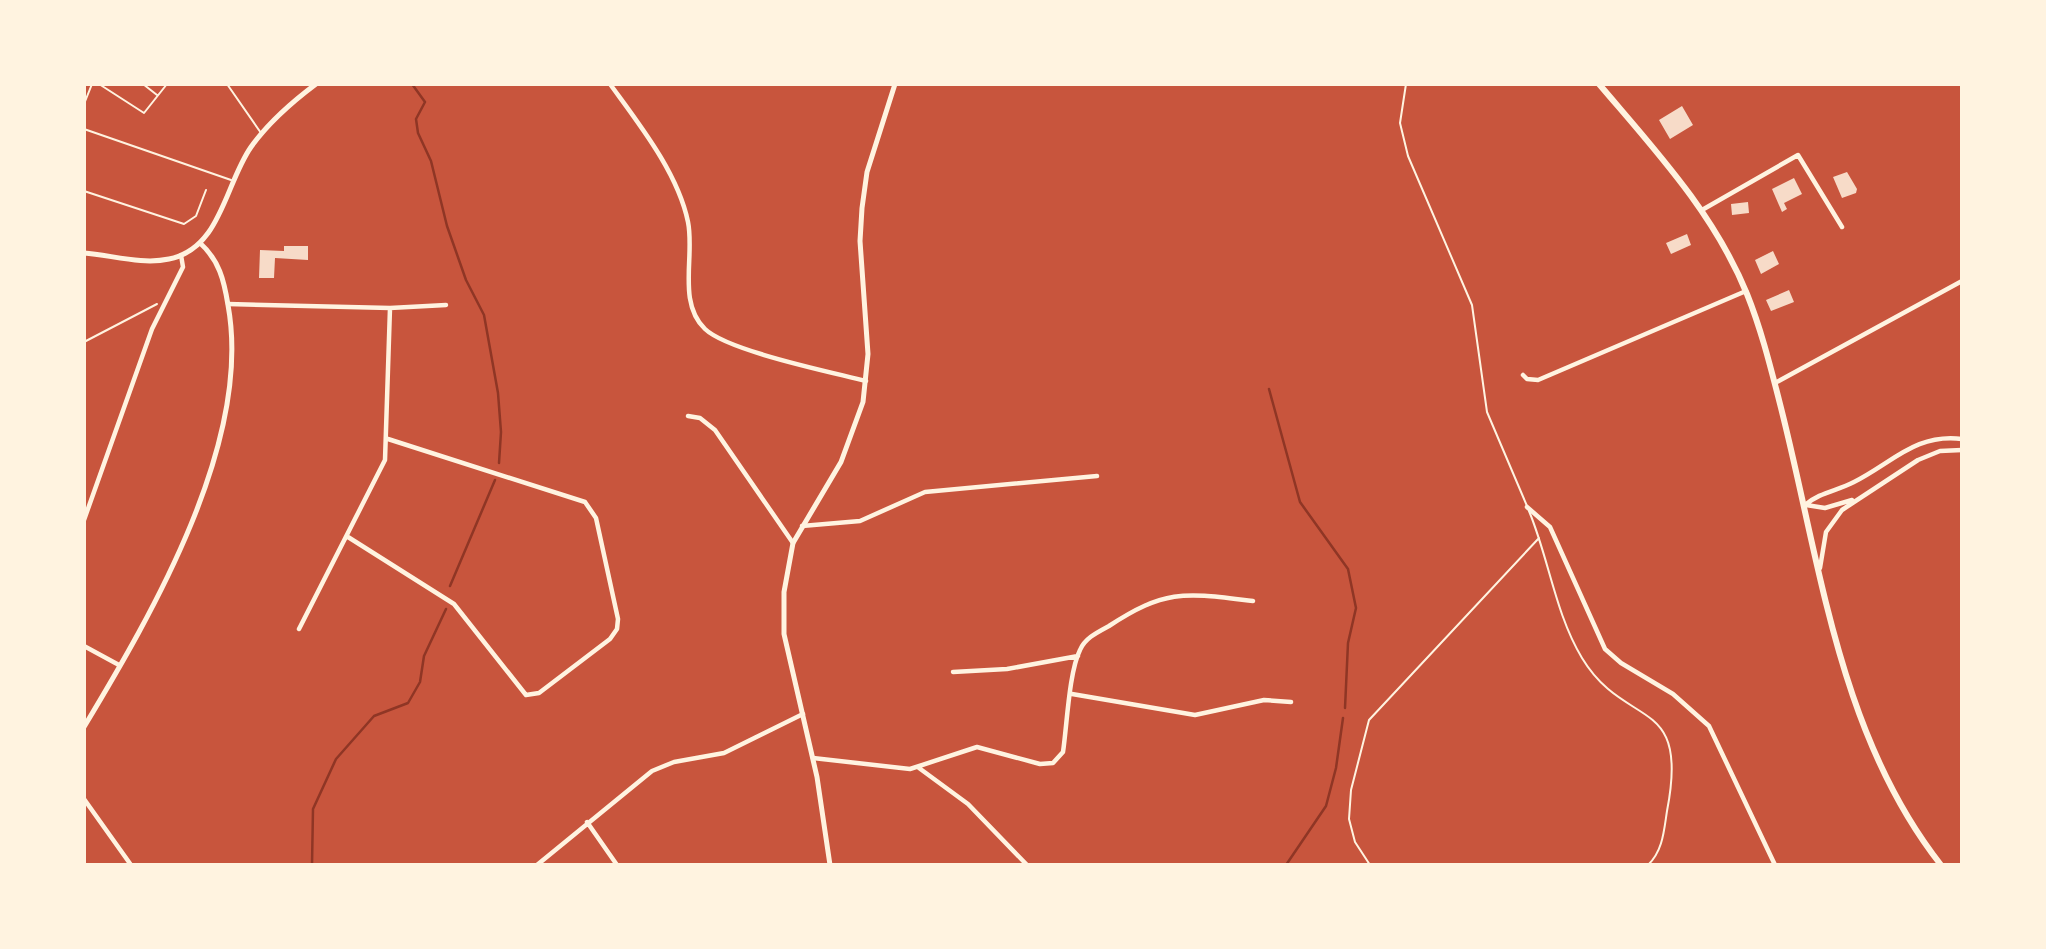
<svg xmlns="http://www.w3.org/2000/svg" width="2046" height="949" font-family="'IBM Plex Sans',sans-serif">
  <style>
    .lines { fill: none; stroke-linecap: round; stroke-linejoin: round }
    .stream { stroke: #8f3625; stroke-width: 2.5 }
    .building { fill: #f7dbc8 }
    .path { stroke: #fff3e0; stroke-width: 2 }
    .service { stroke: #fff3e0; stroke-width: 2 }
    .minor { stroke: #fff3e0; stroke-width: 4.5 }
    .tertiary { stroke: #fff3e0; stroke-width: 5 }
    .secondary { stroke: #fff3e0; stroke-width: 5 }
    .primary { stroke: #fff3e0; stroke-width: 6 }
  </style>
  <rect width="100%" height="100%" fill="#c8553d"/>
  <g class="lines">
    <path class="stream" d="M412,84L425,102L416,119L418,133L431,161L447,226L466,280L484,315L498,393L501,432L499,463
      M1269,389L1300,502L1348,569L1356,608L1348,643L1345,708
      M450,586L495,480
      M312,865L313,809L336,759L374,716L408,703L420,682L424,656L446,609
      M1286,865L1326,806L1336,768L1343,718"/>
  </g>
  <path class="building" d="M1682,106L1693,125L1670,139L1659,120Z
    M1847,172L1857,189L1856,193L1842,198L1833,177Z
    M1794,178L1802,194L1784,203L1787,209L1782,212L1772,189Z
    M1748,202L1749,213L1732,215L1731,204Z
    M1687,234L1691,245L1671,254L1666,243Z
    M284,246H308V260L275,258L274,278H259L260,250L284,251Z
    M1773,251L1779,264L1761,274L1755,260Z
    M1789,290L1794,302L1771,311L1766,300Z"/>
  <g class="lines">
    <path class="path" d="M84,342L157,304"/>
    <path class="service" d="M99,84L144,113L167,84
      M143,84L157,95
      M227,84L261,133
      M1406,84L1400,123L1408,156L1472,305L1487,412L1527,506
      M84,104L92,84
      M84,129L231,180
      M84,191L184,224L196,216L206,190
      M1529,511C1549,559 1555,613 1582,658C1626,731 1690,693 1667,811C1664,830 1663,851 1648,865
      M1370,865L1355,842L1349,819L1351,790L1369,720L1539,538"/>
    <path class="minor" d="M610,84C639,124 678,173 688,222C695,256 677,302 705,329C728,351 831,372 866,381
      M1702,210L1798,155L1842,227
      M228,304L390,308L446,305
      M1523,375L1527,379L1538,380L1746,291
      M1775,383L1962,281
      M688,416L700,418L715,430L793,543
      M1805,505C1820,492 1837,491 1854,482C1892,463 1916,433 1962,439
      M1806,505L1825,508L1852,500
      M1527,507L1550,527L1605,649L1621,663L1673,694L1709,726L1775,865
      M84,520L152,329L183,267L181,255
      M802,526L860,521L925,492L1097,476
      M348,537L454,604L526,695L539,693L610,639L617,629L618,619L596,518L585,502L388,439
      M1820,568L1826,532L1842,510L1918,460L1940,451L1962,450
      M299,629L385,460L390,308
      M84,646L119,665
      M953,672L1007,669L1078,656
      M1072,694L1195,715L1264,700L1291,702
      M813,758L910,769L977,747L1040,764L1053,763L1063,752C1067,725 1069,672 1080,650C1085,638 1098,632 1109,626C1167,588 1186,593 1253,601
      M919,768L968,804L1027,865
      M84,799L131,865
      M587,822L617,865
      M537,865L652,771L674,762L724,753L803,714"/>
    <path class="tertiary" d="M830,865L817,777L784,634V592L793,543L841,462L863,402L868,354L860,241L862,208L867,172L895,84"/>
    <path class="secondary" d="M84,253C111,255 142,265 169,259C221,249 225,184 251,147C268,123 292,102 316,84
      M84,727C152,614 253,441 228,305C224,280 219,260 200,243"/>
    <path class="primary" d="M1599,84C1655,150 1714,213 1747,294C1761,329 1770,365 1779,400C1820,558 1837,733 1941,865"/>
  </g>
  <rect width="2046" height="949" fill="none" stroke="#fff3e0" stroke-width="172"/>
</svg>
